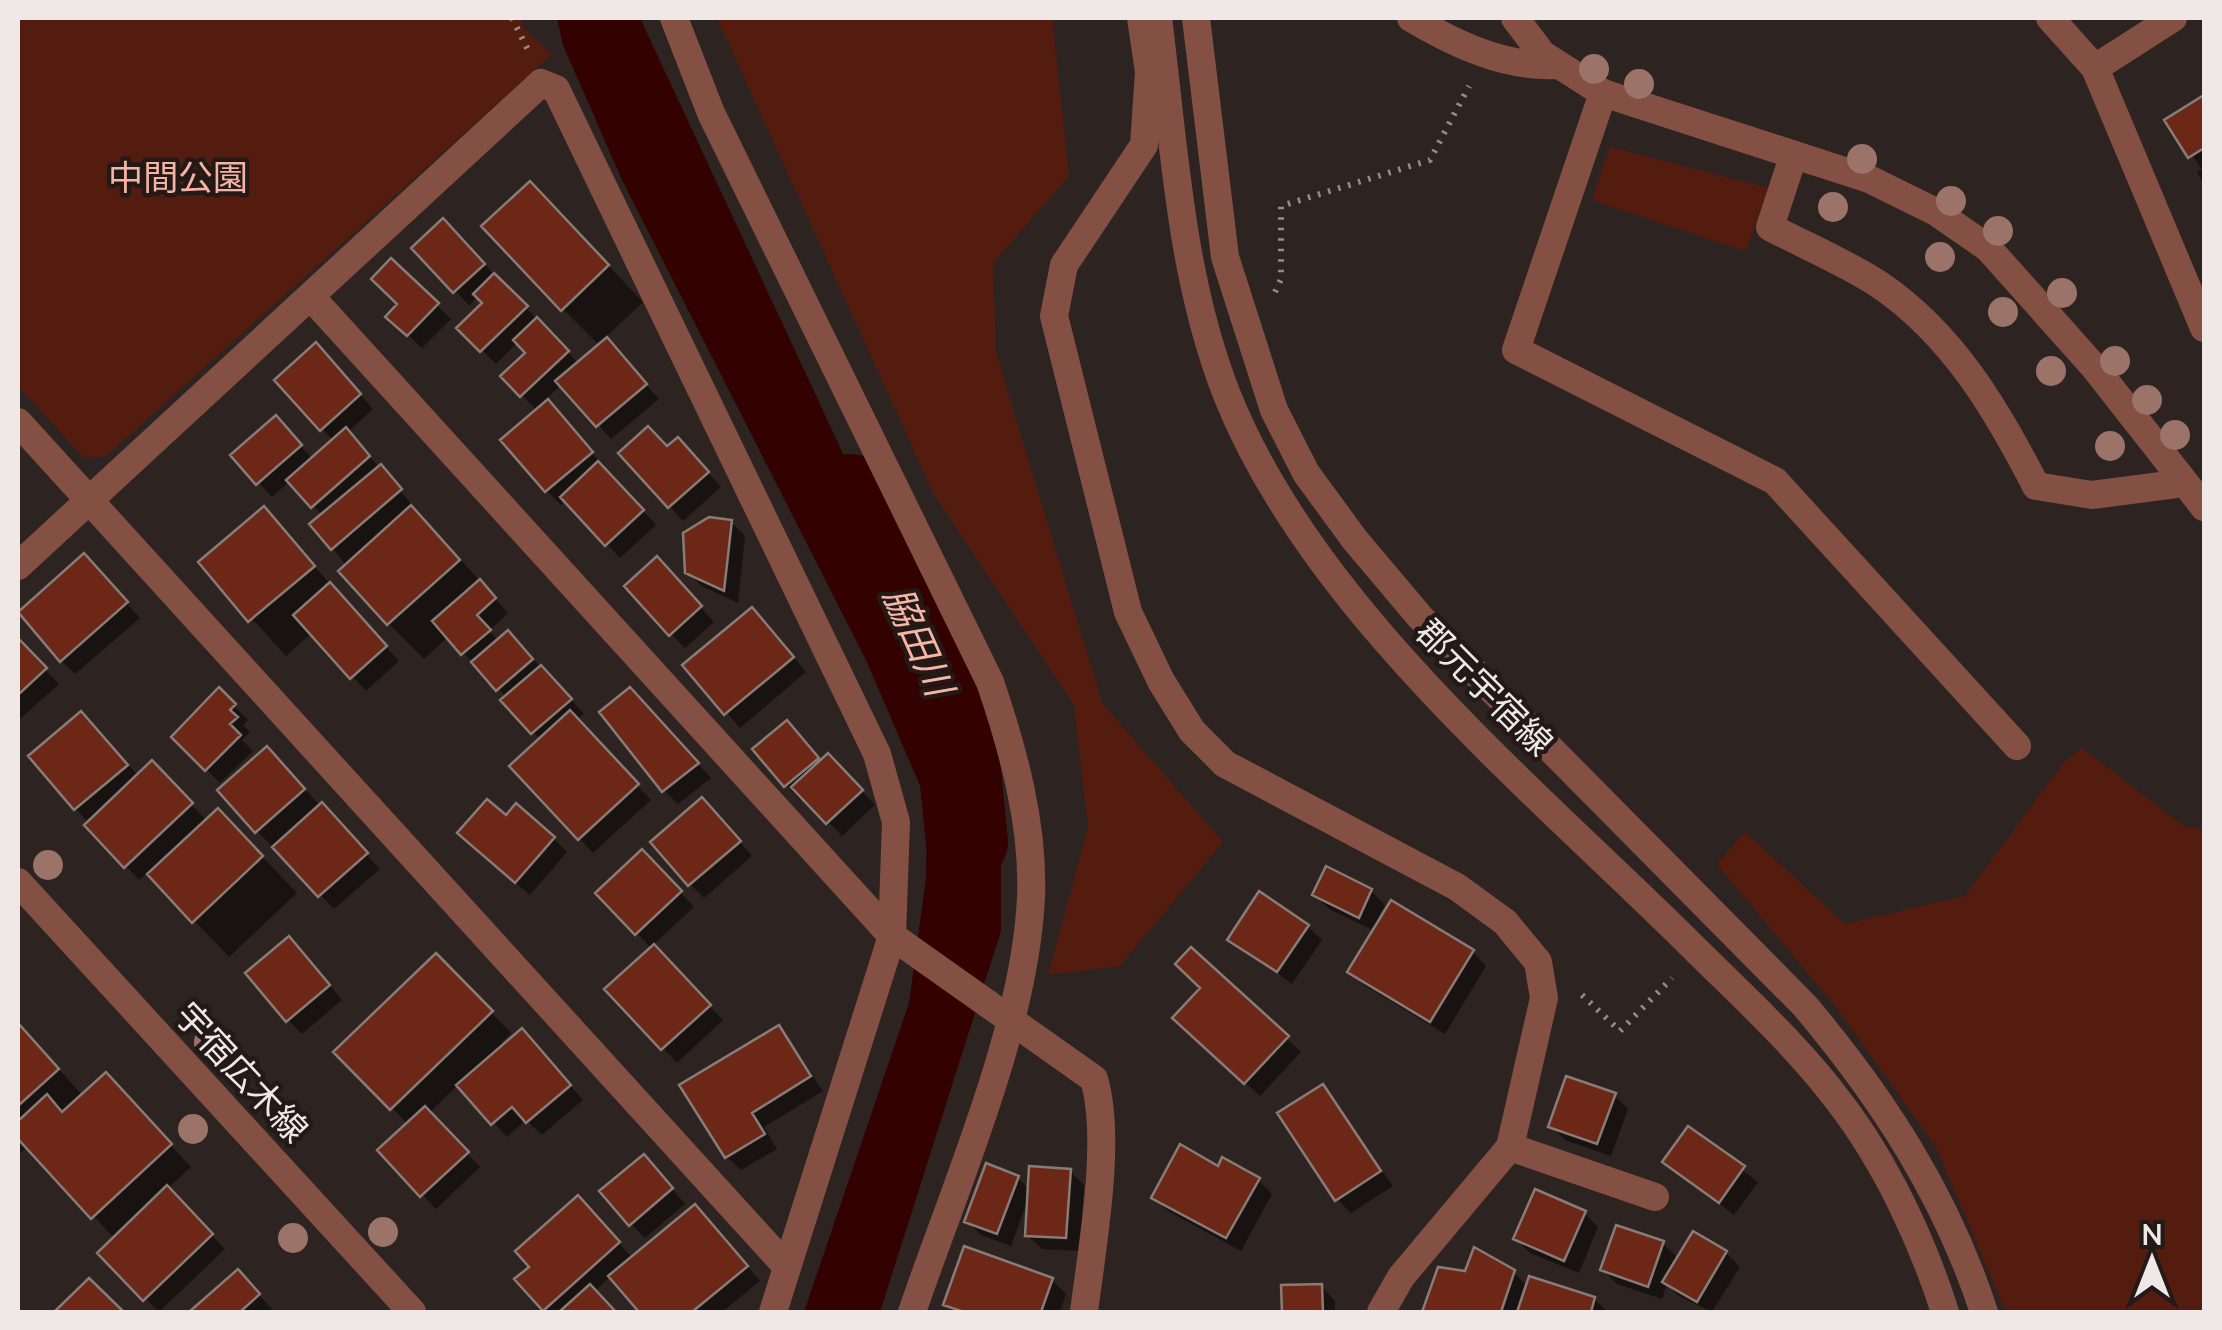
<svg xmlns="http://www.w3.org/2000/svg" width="2222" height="1330" font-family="Mulish,'Noto Sans JP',sans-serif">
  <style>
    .green { fill: #541c0e }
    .water { fill: #320100 }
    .shadow { fill: #0007 }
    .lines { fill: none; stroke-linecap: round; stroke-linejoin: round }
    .river { stroke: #320100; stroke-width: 82 }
    .building { fill: #6c2716; stroke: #887c79; stroke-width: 2.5 }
    .path { stroke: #948c8a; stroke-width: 6; stroke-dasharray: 2.5 8; stroke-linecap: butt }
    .minor { stroke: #835043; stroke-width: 28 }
    .tertiary { stroke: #835043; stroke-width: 28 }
    .tree { fill: #9b7368 }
    .labels { text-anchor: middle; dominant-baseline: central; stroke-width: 9; stroke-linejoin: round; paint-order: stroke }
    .park-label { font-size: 35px; fill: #f5b4a3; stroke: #231a18 }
    .street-label { font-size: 35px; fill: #efe8e7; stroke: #231a18 }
    .water-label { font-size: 38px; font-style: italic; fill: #f7b6a5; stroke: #231a18 }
  </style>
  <rect width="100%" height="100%" fill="#2d2421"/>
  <path class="green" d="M18,18H521L524,29L552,54L106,456L84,458L18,386Z
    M717,18H1052L1069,176L993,263L996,353L1102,703L1223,842L1120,966L1048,975L1088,828L1074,705L935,496Z
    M1610,147L1769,188L1745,251L1592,200Z
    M2082,748L2185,827H2204V1312H2006L1936,1147L1836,1007L1717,864L1745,832L1845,924L1965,896L2065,761Z"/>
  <path class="water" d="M557,18H640L867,505L1001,843V931L880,1312H804L909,1003L926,878L927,802L866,660L622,180L563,45Z"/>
  <path class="shadow" d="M2204,98V184L2197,172L2202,169L2168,121Z
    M565,220L643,302L605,338L659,399L611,439L562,384L545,400L656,525L620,558L566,500L561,505L547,491L504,440L538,412L522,395L529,353L518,342L496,364L460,328L486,303L479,296L469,305L414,248L457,235L579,364L600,346L563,309Z
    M391,262L451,319L422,348L389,317L400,305Z
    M330,360L373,409L348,432L508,613L489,631L499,642L508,634L555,682L584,714L576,720L651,800L593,853L512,766L541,740L504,700L507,698L448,637L424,659L388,623L333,548L323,516L290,481L272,497L234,456L289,432L313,460L334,441L322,429Z
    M668,449L691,454L721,487L683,521L621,453Z
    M264,510L399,661L366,691L312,633L286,656L201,563Z
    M731,522L745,536L738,603L702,586L687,572Z
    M97,570L140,618L75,674L61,661Z
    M670,573L714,622L685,648L671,634Z
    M766,624L806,672L740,728L686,665Z
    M18,641L59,684L21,718L18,715Z
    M219,691L248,720L243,725L250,732L242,740L253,751L220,783L174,737Z
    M644,705L711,778L678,804L664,790Z
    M81,714L139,776L152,764L207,821L253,847L297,893L229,957L148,872L139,880L126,866L31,757Z
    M800,737L822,762L828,757L875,805L842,836L803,796L800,800L755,750Z
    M281,764L380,869L334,909L257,831Z
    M716,814L752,856L704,898L690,884Z
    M506,819L553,838L567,852L530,895L474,847Z
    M642,852L694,907L652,946L723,1020L677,1063L608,989L652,949L599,893Z
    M1371,891L1385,905L1379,916L1473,952L1486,966L1445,1034L1364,985L1350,971L1375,931L1329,909L1315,895Z
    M1308,927L1322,940L1292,984L1231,939Z
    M1191,950L1301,1052L1260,1096L1190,1032L1203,988Z
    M303,953L342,1000L302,1034L288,1020Z
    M436,956L511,1033L502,1042L505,1045H535L583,1100L542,1135L526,1120L507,1137L459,1084L429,1113L480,1167L436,1209L381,1150L408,1124L336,1052Z
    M18,1023L83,1096L126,1097L191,1167L167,1189L225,1249L159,1312L100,1253L115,1239L28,1146L18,1155Z
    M778,1028L823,1091L764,1127L777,1149L741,1170L727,1157Z
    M1322,1087L1393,1186L1351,1213L1337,1199Z
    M1614,1095L1628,1109L1611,1156L1565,1140L1551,1126Z
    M1689,1129L1758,1182L1734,1215L1666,1162Z
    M1219,1169L1258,1180L1272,1194L1241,1251L1168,1211L1154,1197Z
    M657,1171L685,1204L645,1238L631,1224Z
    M1070,1171L1084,1185L1080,1251L1042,1249L1027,1235L1028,1200L1011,1246L981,1235L967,1221L1018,1178L1030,1190Z
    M592,1213L633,1259L709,1221L760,1281L722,1312H642L611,1276L594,1292L614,1312H547L518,1280Z
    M1584,1213L1598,1227L1579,1273L1530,1253L1516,1239Z
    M1662,1243L1679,1259L1726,1253L1740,1267L1712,1312L1679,1296L1667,1284L1662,1299L1617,1284L1603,1270Z
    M1439,1270L1513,1272L1528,1287L1594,1299L1608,1312H1424Z
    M238,1272L272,1309L269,1312H193Z
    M1052,1280L1066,1294L1060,1312H954L946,1305Z
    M1321,1286L1335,1301V1312H1284V1287Z"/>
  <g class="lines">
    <path class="river" d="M850,495L906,602L955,723L967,842"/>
  </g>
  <path class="building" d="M2204,95V148L2188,158L2164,120Z
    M530,181L609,265L561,311L481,226Z
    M443,218L485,264L453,293L411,248Z
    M391,258L439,303L407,336L385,317L397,304L371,279Z
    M494,273L528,306L480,352L456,328L482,303L473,294Z
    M537,317L569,351L520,397L500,376L525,353L513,340Z
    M607,337L647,384L596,427L555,381Z
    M316,342L361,394L320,431L274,380Z
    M548,399L593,452L545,492L500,440Z
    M276,415L302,445L256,485L230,455Z
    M648,426L667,446L678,437L709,472L668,508L618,453Z
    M346,427L370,456L311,508L286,480Z
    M598,461L644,510L605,546L560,497Z
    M381,464L402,489L331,550L309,524Z
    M411,505L460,560L387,625L338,571Z
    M264,506L315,566L248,622L198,562Z
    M709,517L732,520L724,591L685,573L683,533Z
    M84,553L128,602L60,662L18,612Z
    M657,556L702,606L669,636L624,586Z
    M480,579L496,598L477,615L491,630L461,655L432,621Z
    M330,582L387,646L350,679L293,615Z
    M752,607L794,657L724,715L682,665Z
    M508,630L533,659L496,691L471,662Z
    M18,638L47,668L18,695Z
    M541,665L572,699L531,734L500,700Z
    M219,687L236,704L230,710L238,717L230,724L241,735L205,771L171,737Z
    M630,687L699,763L662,792L599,712Z
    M570,710L639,784L578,840L509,766Z
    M81,711L128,765L74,810L28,756Z
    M787,720L819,758L784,787L752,749Z
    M267,746L305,789L255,833L217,790Z
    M828,753L863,790L826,824L791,787Z
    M152,760L193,803L124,868L84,825Z
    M702,797L741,841L688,886L650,842Z
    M487,799L506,815L516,803L555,837L515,883L457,833Z
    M322,802L368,853L318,897L272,847Z
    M218,808L263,856L192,923L147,874Z
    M642,849L682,891L635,935L595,893Z
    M1326,866L1372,889L1359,918L1312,895Z
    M1259,891L1309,925L1277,972L1227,940Z
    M1391,900L1474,950L1430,1022L1347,972Z
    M289,936L330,985L286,1022L245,973Z
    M654,944L711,1005L661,1050L604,989Z
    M1191,947L1289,1036L1244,1084L1172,1018L1200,988L1175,964Z
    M436,953L493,1011L390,1110L333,1052Z
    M18,1023L59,1069L18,1106Z
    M779,1025L811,1076L752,1113L765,1134L725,1158L679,1085Z
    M522,1028L571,1085L526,1123L512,1107L491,1125L456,1085Z
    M106,1072L172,1144L91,1219L18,1139V1121L47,1094L62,1112Z
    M1566,1076L1616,1093L1597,1144L1548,1127Z
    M1323,1084L1381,1171L1335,1201L1277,1113Z
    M425,1106L469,1152L420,1197L377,1150Z
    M1688,1126L1745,1166L1719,1203L1662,1162Z
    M1180,1144L1218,1166L1222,1157L1260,1178L1226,1238L1151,1198Z
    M644,1154L673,1188L629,1226L599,1191Z
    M986,1163L1019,1176L997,1234L964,1222Z
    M1029,1166L1071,1169L1066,1238L1025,1236Z
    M167,1185L213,1234L143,1301L97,1253Z
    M1535,1189L1586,1211L1564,1261L1513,1239Z
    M578,1195L620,1242L543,1311L514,1279L529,1267L515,1251Z
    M695,1204L748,1266L692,1312H639L608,1276Z
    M1616,1225L1664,1241L1648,1287L1600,1270Z
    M1693,1231L1727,1251L1697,1302L1662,1282Z
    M964,1246L1053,1278L1041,1312H964L943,1305Z
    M1474,1247L1515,1270L1501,1312H1422L1438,1267L1465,1271Z
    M238,1269L260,1294L240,1312H189Z
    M1529,1276L1595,1297L1591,1312H1517Z
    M89,1278L124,1312H54Z
    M590,1284L616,1312H559Z
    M1322,1284L1323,1312H1282L1281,1285Z"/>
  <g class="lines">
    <path class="path" d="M512,18L529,52
      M1275,292L1281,279V206L1430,160L1469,86
      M1582,995L1620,1031L1672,978"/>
    <path class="minor" d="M674,18L711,113L990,682C1013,749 1034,825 1031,897C1025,1029 955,1186 912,1312
      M1141,18L1149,72L1144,145L1064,265L1054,316L1128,612L1161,681L1192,731L1225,764L1457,887L1505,922L1538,962L1544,998L1510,1147L1401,1277L1381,1312
      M1411,18C1455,44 1505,68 1558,65
      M2050,18L2095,68L2204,328
      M2095,68L2173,18
      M1603,93L1516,350L1775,481L2017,746
      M1793,157L1770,227C1806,246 1847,263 1880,285C1953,335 1997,410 2036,486L2092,495L2184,483
      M311,297L892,936L1094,1079C1112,1140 1092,1247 1084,1312
      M18,422L787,1267
      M18,566L541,83L556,89L877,754L896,822L892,936L773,1312
      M1510,1147L1655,1197"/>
    <path class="tertiary" d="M1158,18C1174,143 1180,276 1227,395C1311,606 1529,785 1689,943C1740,994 1797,1045 1840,1103C1886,1163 1922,1240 1945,1312
      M1196,18L1225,257L1274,410L1306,473L1355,540L1420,617L1805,1006C1884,1100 1946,1196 1984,1312
      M1515,18L1542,54L1603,93L1869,179L1936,212L1988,248L2095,368L2204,507
      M18,882L412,1312"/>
  </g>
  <g class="tree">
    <circle cx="1594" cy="69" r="15"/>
    <circle cx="1639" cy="84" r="15"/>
    <circle cx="1862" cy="159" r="15"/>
    <circle cx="1951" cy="201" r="15"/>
    <circle cx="1833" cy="207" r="15"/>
    <circle cx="1998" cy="231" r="15"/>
    <circle cx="1940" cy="257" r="15"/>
    <circle cx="2062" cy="293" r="15"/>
    <circle cx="2003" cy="312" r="15"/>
    <circle cx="2115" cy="361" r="15"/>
    <circle cx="2051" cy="371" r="15"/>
    <circle cx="2147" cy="400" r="15"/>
    <circle cx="2175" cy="435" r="15"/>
    <circle cx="2110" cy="446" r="15"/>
    <circle cx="48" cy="865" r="15"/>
    <circle cx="209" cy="1042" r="15"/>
    <circle cx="193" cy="1129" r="15"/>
    <circle cx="383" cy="1232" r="15"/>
    <circle cx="293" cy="1238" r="15"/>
  </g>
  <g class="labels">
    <g class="park-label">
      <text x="178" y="177">中間公園</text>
    </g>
    <g class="street-label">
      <text transform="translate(1485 687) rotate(45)">郡元宇宿線</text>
      <text transform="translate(242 1072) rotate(47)">宇宿広木線</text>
    </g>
    <g class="water-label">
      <text transform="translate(919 641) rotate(66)">脇田川</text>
    </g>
  </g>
  <rect width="2222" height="1330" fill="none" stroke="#efe8e7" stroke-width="40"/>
  <g transform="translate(2152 1260)" stroke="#231a18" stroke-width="8" paint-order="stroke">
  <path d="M0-8L18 38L0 25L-18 38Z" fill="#efe8e7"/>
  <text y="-15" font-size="28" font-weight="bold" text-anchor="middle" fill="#efe8e7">N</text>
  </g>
</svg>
